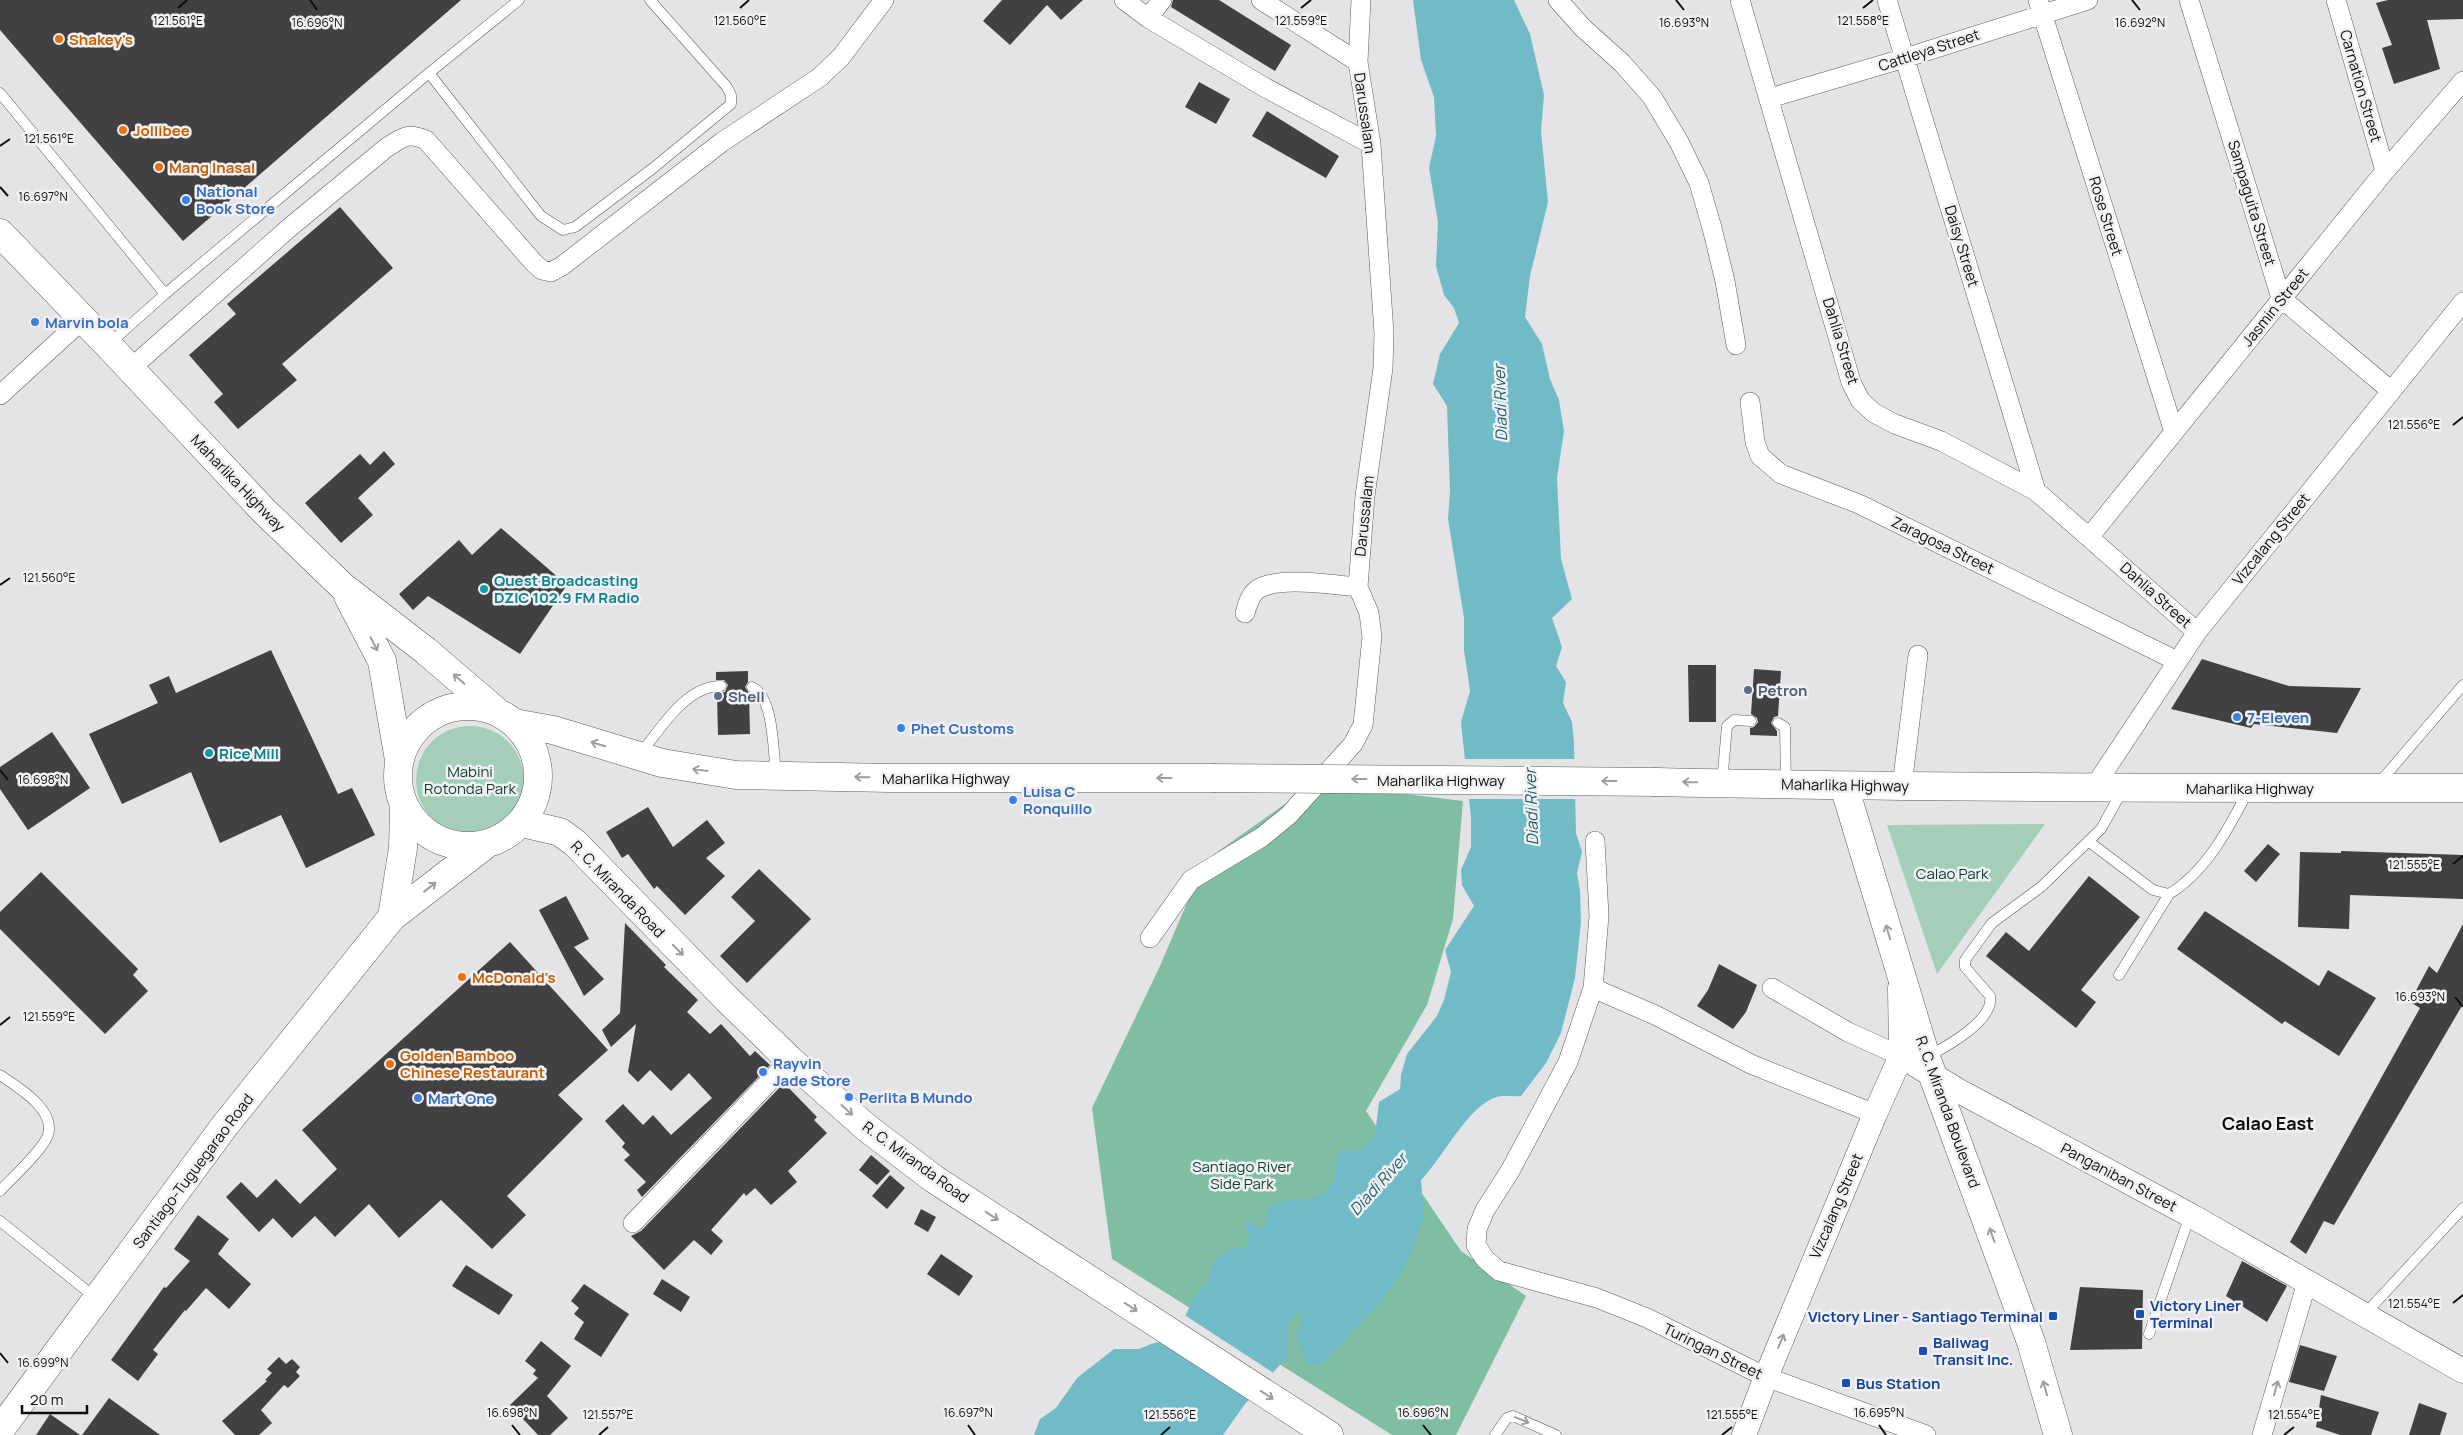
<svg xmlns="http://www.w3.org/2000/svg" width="2463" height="1435" font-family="Manrope,sans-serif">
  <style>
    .green { fill: #a5ceba }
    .forest { fill: #7fbea2 }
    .water { fill: #71bbc9 }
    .pier { fill: #e4e4e7 }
    .building { fill: #414143 }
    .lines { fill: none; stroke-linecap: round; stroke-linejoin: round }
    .service-casing { stroke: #5c5c5f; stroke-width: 11 }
    .minor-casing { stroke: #5c5c5f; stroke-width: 20 }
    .tertiary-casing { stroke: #5c5c5f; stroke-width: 25 }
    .primary-casing { stroke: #5c5c5f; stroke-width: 29 }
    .service { stroke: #fff; stroke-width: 10 }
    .minor { stroke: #fff; stroke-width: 19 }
    .tertiary { stroke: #fff; stroke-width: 24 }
    .primary { stroke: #fff; stroke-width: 28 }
    .primary-bridge-casing { stroke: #5c5c5f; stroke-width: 29; stroke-linecap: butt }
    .primary-bridge { stroke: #fff; stroke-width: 28 }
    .oneway { stroke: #9e9e9f }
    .ticks { fill: none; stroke: #0d0d0e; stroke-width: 2 }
    .food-dot { fill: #e8710a; stroke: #f1f1f4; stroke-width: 2 }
    .shop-dot { fill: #3f7fe0; stroke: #f1f1f4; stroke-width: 2 }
    .culture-dot { fill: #0f9aa8; stroke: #f1f1f4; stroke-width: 2 }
    .service-dot { fill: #5c6f8a; stroke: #f1f1f4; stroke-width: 2 }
    .transit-dot { fill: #1a4fb4; stroke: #f1f1f4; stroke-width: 2 }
    .labels { text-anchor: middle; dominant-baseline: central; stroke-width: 5; stroke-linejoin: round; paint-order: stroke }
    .food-label { font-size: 15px; font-weight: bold; fill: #c56008; stroke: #f1f1f4; text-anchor: start }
    .street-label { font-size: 15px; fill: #0d0d0e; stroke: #f1f1f4 }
    .shop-label { font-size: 15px; font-weight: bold; fill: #366cbe; stroke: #f1f1f4; text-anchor: start }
    .culture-label { font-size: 15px; font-weight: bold; fill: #0d838f; stroke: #f1f1f4; text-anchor: start }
    .service-label { font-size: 15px; font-weight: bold; fill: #4e5e75; stroke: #f1f1f4; text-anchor: start }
    .park-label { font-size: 15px; fill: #083f2c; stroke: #f1f1f4 }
    .transit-label { font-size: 15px; font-weight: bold; fill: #164399; stroke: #f1f1f4; text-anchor: start }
    .water-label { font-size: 16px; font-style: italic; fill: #215f69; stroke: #f1f1f4 }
    .quarter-label { font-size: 18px; font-weight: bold; fill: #0d0d0e; stroke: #f1f1f4 }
    .ticks-label { font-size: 12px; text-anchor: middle; fill: #0d0d0e; stroke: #f1f1f4; stroke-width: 5; stroke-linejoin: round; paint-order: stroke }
  </style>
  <rect width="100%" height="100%" fill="#e4e4e7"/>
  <path class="green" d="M416 780a54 54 0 1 1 108 0a54 54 0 1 1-108 0Z
    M2045,824L1937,974L1887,825Z"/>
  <path class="forest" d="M1315,783L1463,801L1453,919L1427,1005L1366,1111L1461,1251L1526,1296L1456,1435H1392L1112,1259L1092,1108L1160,966L1201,870L1217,852Z"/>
  <path class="water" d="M1413,0H1514L1530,34L1544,95L1541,131L1548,202L1530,276L1525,317L1542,344L1550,379L1559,400L1564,431L1557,478L1561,559L1572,599L1552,618L1562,647L1556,666L1566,682L1563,703L1572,722L1574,743L1576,833L1582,852L1577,873L1580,891L1581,922L1575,978L1561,1033L1546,1063L1521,1096C1513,1097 1504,1095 1497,1097C1468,1105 1443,1158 1421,1180L1424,1216L1414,1247L1397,1279L1382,1300L1323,1364H1307L1296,1334L1302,1324L1301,1309L1287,1326V1357L1245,1404L1223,1435H1034L1040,1419L1056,1408L1077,1378L1114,1349H1139L1154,1343L1174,1340L1195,1295L1209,1282L1213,1262L1230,1249L1242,1248L1250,1240L1244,1219L1265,1229L1268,1209L1284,1200H1304L1323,1195L1334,1180L1339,1149L1362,1151L1375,1135L1379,1102L1400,1089L1401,1075L1407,1054L1437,1016L1444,1000L1451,972L1445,950L1474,906L1462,885L1461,870L1471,847V818L1461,722L1470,691L1464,650V618L1448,519L1450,491L1447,406L1433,384L1440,354L1459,323L1454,308L1444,295L1436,266L1438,222L1429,168L1436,136L1434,97L1421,60Z"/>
  <path class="pier" d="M1463,759H1577L1578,799H1466Z
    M1183,1314L1275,1374L1252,1400L1172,1338Z"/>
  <path class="building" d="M0,0H461L183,241L0,30Z
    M1002,0H1083L1061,20L1047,5L1010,45L983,21Z
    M1173,0H1219L1291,45L1275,71L1171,7Z
    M2388,0H2463V19L2427,20L2440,69L2394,84L2382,48L2392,45L2376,3Z
    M1199,82L1230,99L1216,124L1185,107Z
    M1267,111L1339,156L1326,178L1252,136Z
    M340,207L393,268L282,364L297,380L238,429L214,402L223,394L189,355L236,314L227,304Z
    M384,451L395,464L358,498L373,515L341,543L305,503L360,454L370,465Z
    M501,528L567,585L520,654L428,596L413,610L399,594L459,540L472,555Z
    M271,650L338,794L352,788L375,835L306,868L281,815L220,843L191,772L122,804L89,734L158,703L149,685L169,676L176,693Z
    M2202,659L2289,686L2361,688L2337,733L2254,724L2251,728L2171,709Z
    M1688,665H1716V722H1689Z
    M1754,669L1781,671L1778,716L1774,717L1771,723L1777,731V736L1750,735V728L1754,727L1758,722L1757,718L1751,714Z
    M748,671V682L745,687L749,693L750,734L718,735L717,694L725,692L728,685L724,680H716V672Z
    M52,732L90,788L28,830L0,789V767Z
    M648,807L673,847L707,820L725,843L706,858L725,876L685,915L657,886L654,889L628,854L622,858L606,832Z
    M2268,844L2280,854L2256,882L2244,871Z
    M2341,851L2463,855V899L2350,895L2349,929L2298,927L2300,852L2341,853Z
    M759,869L811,919L747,983L720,956L755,921L731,897Z
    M41,872L138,969L133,975L148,991L105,1034L0,929V912Z
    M2089,876L2140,917L2081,990L2096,1002L2076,1028L1986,956L2006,932L2029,951Z
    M566,896L589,939L574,947L604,979L584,996L539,910Z
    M2205,911L2319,986L2328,970L2376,998L2339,1056L2285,1021L2282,1024L2177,949Z
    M625,923L666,965L664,967L698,1000L687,1012L710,1034L721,1024L750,1056L755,1051L770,1065L642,1197L637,1190L646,1182L624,1160L630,1155L622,1147L625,1143L605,1121L623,1104L643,1125L653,1115L671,1135L712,1098L689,1073L671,1091L650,1070L638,1082L628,1072L636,1024L611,1047L602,1030L620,1013Z
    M2463,924V1004L2334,1225L2324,1221L2306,1254L2290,1242L2420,1008L2410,1002L2429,966L2437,973Z
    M510,942L608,1050L558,1095L583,1119L507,1196L526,1215L492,1249L441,1200L399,1238L369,1204L335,1237L315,1216L292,1238L273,1218L259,1232L226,1197L241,1182L257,1198L276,1179L300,1204L337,1169L302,1130Z
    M1719,964L1757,985L1746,1012L1733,1029L1697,1006L1708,990Z
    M784,1083L817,1117L814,1120L827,1133L788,1171L797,1182L771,1205L755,1188L746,1196L744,1193L711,1230L723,1241L711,1255L694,1240L664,1270L631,1236L641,1231Z
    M871,1155L890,1171L877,1185L859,1170Z
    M890,1175L905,1188L887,1209L872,1196Z
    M921,1209L936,1217L928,1232L914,1224Z
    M198,1215L229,1239L218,1254L251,1284L229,1309L206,1288L186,1311L185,1310L153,1350L158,1354L138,1381L111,1360L164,1287L166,1288L190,1261L174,1249Z
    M941,1254L973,1276L959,1296L927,1274Z
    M2242,1261L2287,1286L2267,1322L2226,1296Z
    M466,1265L513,1295L499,1315L452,1286Z
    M662,1279L690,1297L681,1312L653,1294Z
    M584,1284L629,1314L601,1357L574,1339L584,1322L574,1314L579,1308L571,1301Z
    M2080,1287L2143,1290L2142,1349L2070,1350Z
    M541,1341L571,1366L547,1396L568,1418L550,1435H538L510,1405L538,1378L533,1374L536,1370L525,1361Z
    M2300,1345L2337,1356L2324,1391L2289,1382Z
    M279,1357L286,1364L292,1359L300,1367L296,1372L300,1376L288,1388L284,1385L261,1410L272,1423L259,1435H235L222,1421L267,1381L265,1380L272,1373L267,1369Z
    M2321,1395L2379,1412L2371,1435H2340L2316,1427Z
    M109,1398L160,1435H82Z
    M2419,1403L2447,1413L2440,1435H2409Z
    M50,1414L80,1435H36Z"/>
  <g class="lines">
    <g class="service-casing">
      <path id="service" d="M429,73L541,216L563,230L575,227L652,169L731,104V95L727,87L650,0
        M0,93L165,294
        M109,344L165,294L429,73L519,0
        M752,687C774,697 773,751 776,773
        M1778,723L1785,727L1786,784
        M640,754C661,729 685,686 721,686
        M1722,783L1727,726L1734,720L1751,721
        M2379,783L2463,685
        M2088,841L2153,890L2169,894C2206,872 2229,828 2248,791
        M2119,975L2169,894
        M1928,1056C1946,1047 1995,1020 1990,996L1965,967V960L1992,923L2041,887L2101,829L2122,791
        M0,1075C17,1087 56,1109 48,1135C43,1150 11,1179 0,1191
        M0,1221L97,1299
        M2365,1314L2463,1208
        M2149,1334L2190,1215
        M1495,1435L1507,1418L1513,1416L1556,1435"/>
    </g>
    <g class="minor-casing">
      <path id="minor" d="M1124,0L1148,18L1264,87L1371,144
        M1261,0L1358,62
        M1558,0L1583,28L1622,63L1652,97L1679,142L1699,183L1712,228L1725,281L1736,345
        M1740,0L1851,382L1860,400L1874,413L1895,424L1941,441L2036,491L2197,632
        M1887,0L2036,491
        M2038,0L2174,432
        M2189,0L2281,298L2390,390
        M2336,0L2385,171
        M1148,18L1162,0
        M1770,98L1905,58L2088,0
        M130,369L289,228L386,148C403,137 407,132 426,140L534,263L542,270L551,272L562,266L722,142L820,77L841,57L884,0
        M0,395L82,320
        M1750,402L1755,442L1760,456L1781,474L1859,504L2177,661
        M2090,536L2385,171L2463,81
        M1245,613C1248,604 1250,594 1258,589C1279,576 1332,585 1358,587
        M1902,786L1918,655
        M2094,787L2197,632L2463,302
        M1595,841L1599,916L1593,988L1568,1062L1510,1171L1485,1210L1477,1229L1476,1245L1485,1259L1499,1271L1597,1298L1647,1318L1766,1377L1926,1435
        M1150,938L1191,880L1262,837L1289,815L1353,744L1363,725L1372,637L1369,613L1358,587L1365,496L1383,368L1384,333L1371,144L1358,62L1361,0
        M1593,988L1655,1015L1753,1065L1875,1114
        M1772,988L1848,1032L1901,1056
        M633,1223L790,1060
        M2262,1435L2307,1282"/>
    </g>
    <g class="tertiary-casing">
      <path id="tertiary" d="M1901,1056L1959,1091L2190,1215L2463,1371
        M1744,1435L1766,1377L1875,1114L1901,1056L1900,988"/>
    </g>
    <g class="primary-casing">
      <path id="primary" d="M0,233L108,345L264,511L342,586L426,651L496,711
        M348,596L382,661L399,760
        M398 776a70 70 0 1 1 140 0a70 70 0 1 1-140 0Z
        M514,723L553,730L662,763L736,775L890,778H1213
        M1657,782C1926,788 2194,788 2463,788
        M1844,786L1926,1057L2031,1342L2058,1435
        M522,823L560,832L575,843L728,1000L790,1060L867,1128L934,1179L1329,1435
        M392,917L403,848L404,808
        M0,1430L226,1124L392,917L484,846"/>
    </g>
    <use href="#service" class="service"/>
    <use href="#minor" class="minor"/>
    <use href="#tertiary" class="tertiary"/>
    <use href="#primary" class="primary"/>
    <g class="primary-bridge-casing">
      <path id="primary-bridge" d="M1213,778L1657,782"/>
    </g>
    <use href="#primary-bridge" class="primary-bridge"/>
  </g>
  <defs><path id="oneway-shaft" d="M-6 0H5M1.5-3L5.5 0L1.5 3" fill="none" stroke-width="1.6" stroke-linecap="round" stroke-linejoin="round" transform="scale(1.25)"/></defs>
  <g class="oneway">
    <use href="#oneway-shaft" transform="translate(374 644) rotate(63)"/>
    <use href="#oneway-shaft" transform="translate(459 679) rotate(-139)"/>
    <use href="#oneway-shaft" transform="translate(598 744) rotate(-163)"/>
    <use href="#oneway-shaft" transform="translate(700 770) rotate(-172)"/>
    <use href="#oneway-shaft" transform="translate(862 777) rotate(-179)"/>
    <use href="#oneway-shaft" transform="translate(1164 778) rotate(-180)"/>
    <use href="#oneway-shaft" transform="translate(1359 779) rotate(-180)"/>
    <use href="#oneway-shaft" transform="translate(1609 781) rotate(-180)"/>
    <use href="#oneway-shaft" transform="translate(1690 782) rotate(-179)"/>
    <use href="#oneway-shaft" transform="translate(430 887) rotate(-38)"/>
    <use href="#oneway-shaft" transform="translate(1888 932) rotate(-107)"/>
    <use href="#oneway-shaft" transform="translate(678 950) rotate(45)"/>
    <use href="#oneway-shaft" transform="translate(847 1110) rotate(42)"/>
    <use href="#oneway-shaft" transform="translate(992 1216) rotate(33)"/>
    <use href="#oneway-shaft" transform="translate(1992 1235) rotate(-110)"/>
    <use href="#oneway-shaft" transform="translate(1131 1307) rotate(33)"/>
    <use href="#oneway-shaft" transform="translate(1781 1341) rotate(-67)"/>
    <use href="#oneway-shaft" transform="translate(2045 1388) rotate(-106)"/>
    <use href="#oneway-shaft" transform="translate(2276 1388) rotate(-74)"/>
    <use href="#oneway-shaft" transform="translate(1267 1395) rotate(33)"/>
    <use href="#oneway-shaft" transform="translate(1522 1420) rotate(23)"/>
  </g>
  <path class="ticks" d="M310,0L317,10M1676,0L1684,10M2132,0L2140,10M178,8L187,0M740,8L749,0M1301,8L1311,0M1863,8L1873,0M0,146L10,139M0,187L8,196M2453,425L2463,417M0,585L10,578M0,770L8,780M2453,864L2463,856M2455,997L2463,1007M0,1025L10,1017M2453,1303L2463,1295M0,1353L8,1363M512,1425L520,1435M968,1425L975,1435M1423,1425L1431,1435M1879,1425L1886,1435M599,1435L608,1427M1161,1435L1170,1427M1722,1435L1732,1427M2284,1435L2294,1427"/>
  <g class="food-dot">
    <circle cx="59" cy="39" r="5"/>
    <circle cx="123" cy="130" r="5"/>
    <circle cx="159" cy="167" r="5"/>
    <circle cx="462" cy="977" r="5"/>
    <circle cx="390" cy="1064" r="5"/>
  </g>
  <g class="shop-dot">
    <circle cx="186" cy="200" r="5"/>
    <circle cx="35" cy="322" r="5"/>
    <circle cx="2237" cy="717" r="5"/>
    <circle cx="901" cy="728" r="5"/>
    <circle cx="1013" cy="800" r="5"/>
    <circle cx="763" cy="1072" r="5"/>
    <circle cx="849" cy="1097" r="5"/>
    <circle cx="418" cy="1098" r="5"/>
  </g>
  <g class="culture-dot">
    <circle cx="484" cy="589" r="5"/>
    <circle cx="209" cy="753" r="5"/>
  </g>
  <g class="service-dot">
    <circle cx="1748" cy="690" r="5"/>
    <circle cx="718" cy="696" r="5"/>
  </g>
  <g class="transit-dot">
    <rect x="2135" y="1309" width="10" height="10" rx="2.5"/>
    <rect x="2048" y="1311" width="10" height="10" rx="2.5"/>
    <rect x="1918" y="1346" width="10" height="10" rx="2.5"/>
    <rect x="1841" y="1378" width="10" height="10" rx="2.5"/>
  </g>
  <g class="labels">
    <g class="food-label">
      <text x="69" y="39">Shakey's</text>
      <text x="133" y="130">Jollibee</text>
      <text x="169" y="167">Mang Inasal</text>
      <text x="472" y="977">McDonald's</text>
      <text x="400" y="1055">Golden Bamboo<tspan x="400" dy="17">Chinese Restaurant</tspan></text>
    </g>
    <g class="street-label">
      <text transform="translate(1929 50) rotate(-18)">Cattleya Street</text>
      <text transform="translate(2361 86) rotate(74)">Carnation Street</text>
      <text transform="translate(1365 113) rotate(82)">Darussalam</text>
      <text transform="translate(2252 203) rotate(73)">Sampaguita Street</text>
      <text transform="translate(2106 216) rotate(73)">Rose Street</text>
      <text transform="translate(1962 246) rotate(73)">Daisy Street</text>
      <text transform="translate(2275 307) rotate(-51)">Jasmin Street</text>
      <text transform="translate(1841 341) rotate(73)">Dahlia Street</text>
      <text transform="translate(238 483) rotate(46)">Maharlika Highway</text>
      <text transform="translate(1364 516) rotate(-84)">Darussalam</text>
      <text transform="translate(2271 539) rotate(-51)">Vizcalang Street</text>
      <text transform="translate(1943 545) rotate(26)">Zaragosa Street</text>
      <text transform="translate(2156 595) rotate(42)">Dahlia Street</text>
      <text x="946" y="778">Maharlika Highway</text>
      <text x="1441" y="780">Maharlika Highway</text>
      <text transform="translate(1845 785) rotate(1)">Maharlika Highway</text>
      <text x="2250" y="788">Maharlika Highway</text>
      <text transform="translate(618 889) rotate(46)">R. C. Miranda Road</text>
      <text transform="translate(1948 1112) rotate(70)">R. C. Miranda Boulevard</text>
      <text transform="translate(916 1162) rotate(36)">R. C. Miranda Road</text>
      <text transform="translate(193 1171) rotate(-53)">Santiago-Tuguegarao Road</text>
      <text transform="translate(2119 1177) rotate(28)">Panganiban Street</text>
      <text transform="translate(1836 1206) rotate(-67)">Vizcalang Street</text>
      <text transform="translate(1713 1351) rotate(26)">Turingan Street</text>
    </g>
    <g class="shop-label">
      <text x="196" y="191">National<tspan x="196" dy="17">Book Store</tspan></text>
      <text x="45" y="322">Marvin bola</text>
      <text x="2247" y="717">7-Eleven</text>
      <text x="911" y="728">Phet Customs</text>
      <text x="1023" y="791">Luisa C<tspan x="1023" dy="17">Ronquillo</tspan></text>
      <text x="773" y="1063">Rayvin<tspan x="773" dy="17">Jade Store</tspan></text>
      <text x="859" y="1097">Perlita B Mundo</text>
      <text x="428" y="1098">Mart One</text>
    </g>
    <g class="culture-label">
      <text x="494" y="580">Quest Broadcasting<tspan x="494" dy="17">DZIC 102.9 FM Radio</tspan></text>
      <text x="219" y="753">Rice Mill</text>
    </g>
    <g class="service-label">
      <text x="1758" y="690">Petron</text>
      <text x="728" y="696">Shell</text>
    </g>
    <g class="park-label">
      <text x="470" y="771">Mabini<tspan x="470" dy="17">Rotonda Park</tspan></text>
      <text x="1952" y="873">Calao Park</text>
      <text x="1242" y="1166">Santiago River<tspan x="1242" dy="17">Side Park</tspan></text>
    </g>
    <g class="transit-label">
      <text x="2150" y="1305">Victory Liner<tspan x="2150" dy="17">Terminal</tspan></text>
      <text x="2043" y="1316" text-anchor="end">Victory Liner - Santiago Terminal</text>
      <text x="1933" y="1342">Baliwag<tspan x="1933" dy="17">Transit Inc.</tspan></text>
      <text x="1856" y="1383">Bus Station</text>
    </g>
    <g class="water-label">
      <text transform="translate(1500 403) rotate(-92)">Diadi River</text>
      <text transform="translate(1531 807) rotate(-92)">Diadi River</text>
      <text transform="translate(1378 1184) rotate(-48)">Diadi River</text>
    </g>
    <g class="quarter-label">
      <text x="2268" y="1123">Calao East</text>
    </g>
  </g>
  <g class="ticks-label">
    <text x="178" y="25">121.561°E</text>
    <text x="740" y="25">121.560°E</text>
    <text x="1301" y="25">121.559°E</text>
    <text x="1863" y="25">121.558°E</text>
    <text x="317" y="27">16.696°N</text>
    <text x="1684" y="27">16.693°N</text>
    <text x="2140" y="27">16.692°N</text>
    <text x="49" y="143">121.561°E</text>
    <text x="43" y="201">16.697°N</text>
    <text x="2414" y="429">121.556°E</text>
    <text x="49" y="582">121.560°E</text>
    <text x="43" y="784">16.698°N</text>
    <text x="2414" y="869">121.555°E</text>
    <text x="2420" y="1001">16.693°N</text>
    <text x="49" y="1021">121.559°E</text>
    <text x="2414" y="1308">121.554°E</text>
    <text x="43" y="1367">16.699°N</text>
    <text x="512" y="1417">16.698°N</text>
    <text x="968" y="1417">16.697°N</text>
    <text x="1423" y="1417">16.696°N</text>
    <text x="1879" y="1417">16.695°N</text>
    <text x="608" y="1419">121.557°E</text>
    <text x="1170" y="1419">121.556°E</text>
    <text x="1732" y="1419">121.555°E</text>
    <text x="2294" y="1419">121.554°E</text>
  </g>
  <path d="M22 1405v8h65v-8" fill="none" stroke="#0d0d0e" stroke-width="2.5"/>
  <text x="30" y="1405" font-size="15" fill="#0d0d0e" stroke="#f1f1f4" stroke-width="4" paint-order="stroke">20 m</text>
</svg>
